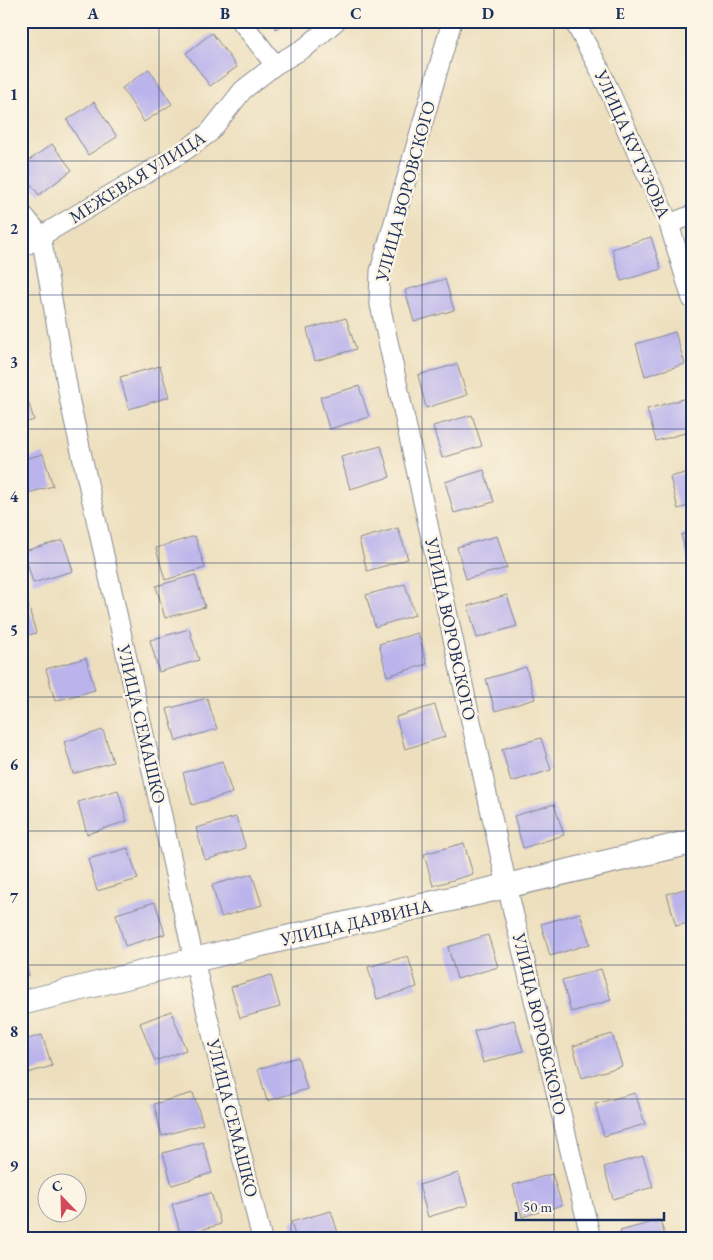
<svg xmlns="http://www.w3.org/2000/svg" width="713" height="1260" font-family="'EB Garamond',serif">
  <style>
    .building { fill: #bab3ec }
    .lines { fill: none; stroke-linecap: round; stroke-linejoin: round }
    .minor-casing { stroke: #84878e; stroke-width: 21 }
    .tertiary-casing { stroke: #84878e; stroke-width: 26 }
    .minor { stroke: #fff; stroke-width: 19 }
    .tertiary { stroke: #fff; stroke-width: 24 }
    .grid { fill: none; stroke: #1b2f5e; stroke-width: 1; stroke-opacity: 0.55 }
    .labels { text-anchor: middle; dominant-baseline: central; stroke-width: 5; stroke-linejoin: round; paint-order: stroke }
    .street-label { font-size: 18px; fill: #1b2f5e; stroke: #fcf5e5 }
    .neatline { fill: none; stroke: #1b2f5e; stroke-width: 2 }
    .grid-label { font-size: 16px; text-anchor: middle; font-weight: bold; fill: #1b2f5e }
  </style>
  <rect width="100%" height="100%" fill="#fcf5e5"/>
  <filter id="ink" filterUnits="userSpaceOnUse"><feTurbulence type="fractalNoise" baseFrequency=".02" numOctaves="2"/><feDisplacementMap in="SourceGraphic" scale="10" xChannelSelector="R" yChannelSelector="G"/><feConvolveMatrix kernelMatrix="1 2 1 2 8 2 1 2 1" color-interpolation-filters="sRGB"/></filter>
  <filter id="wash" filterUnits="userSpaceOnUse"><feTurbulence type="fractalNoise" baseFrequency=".0096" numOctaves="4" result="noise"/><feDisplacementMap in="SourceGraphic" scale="20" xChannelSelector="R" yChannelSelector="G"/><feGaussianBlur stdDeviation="1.12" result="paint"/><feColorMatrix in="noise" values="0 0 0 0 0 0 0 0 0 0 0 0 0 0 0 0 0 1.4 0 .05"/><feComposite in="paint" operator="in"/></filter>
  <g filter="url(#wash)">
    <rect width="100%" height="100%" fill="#eddfbd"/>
    <g id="blocks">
      <path class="building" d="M271,21H287L276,29Z
        M212,33L237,67L210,86L186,53Z
        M149,69L172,104L144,122L122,88Z
        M94,102L117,137L88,155L67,120Z
        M52,144L72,170L39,195L21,171V166Z
        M651,237L661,269L621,281L612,249Z
        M445,279L454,310L414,322L405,290Z
        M346,318L356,349L315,361L307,329Z
        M675,332L685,364L645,376L636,344Z
        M457,364L467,395L426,408L418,375Z
        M160,366L169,397L129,409L120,377Z
        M359,386L369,417L329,429L320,397Z
        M24,388L34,420L21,424V389Z
        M687,398L692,415V431L656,441L647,409Z
        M472,415L482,446L442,458L433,426Z
        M381,446L390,477L350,489L341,457Z
        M43,454L53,486L21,495V460Z
        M484,470L494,502L454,513L445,482Z
        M692,471V505L678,509L670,477Z
        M398,528L408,559L367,571L359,539Z
        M692,532V566L690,567L681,535Z
        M195,536L205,568L165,580L156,548Z
        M497,536L507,568L466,579L457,547Z
        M63,540L73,571L33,583L24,551Z
        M195,575L205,607L165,618L156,586Z
        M405,584L415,615L375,627L366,595Z
        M507,595L517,626L477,638L468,606Z
        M27,601L36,633L21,637V603Z
        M189,629L199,660L159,672L150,640Z
        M418,633L427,664L387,676L379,644Z
        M86,658L95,690L55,701L46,669Z
        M526,667L535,699L495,711L486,679Z
        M207,698L217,729L176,741L167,709Z
        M435,705L445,737L405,749L396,717Z
        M103,730L113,762L73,774L64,742Z
        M541,738L551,770L511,782L502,749Z
        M222,761L232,793L192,805L183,773Z
        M118,790L127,821L87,834L78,802Z
        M554,804L564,835L523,848L514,816Z
        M236,817L246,848L205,860L196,828Z
        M464,843L473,874L433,886L424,854Z
        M128,848L138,879L97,891L88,859Z
        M252,874L262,905L221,917L212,885Z
        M692,887V922L676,926L667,894Z
        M155,902L165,934L125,946L116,914Z
        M580,913L590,944L550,956L541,924Z
        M488,935L498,967L457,979L448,947Z
        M21,950L29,975L21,977Z
        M408,956L417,987L377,999L368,967Z
        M601,969L611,1000L571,1012L562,980Z
        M271,975L280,1007L240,1018L231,987Z
        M171,1011L186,1050L155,1061L140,1023Z
        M514,1020L523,1051L483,1063L474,1031Z
        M612,1034L622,1066L582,1078L573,1046Z
        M42,1035L52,1066L21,1075V1041Z
        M298,1057L307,1089L267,1101L258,1069Z
        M193,1093L203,1124L162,1136L154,1104Z
        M635,1093L645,1124L604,1136L595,1104Z
        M203,1142L212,1173L172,1185L163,1153Z
        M643,1156L653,1187L613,1199L604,1167Z
        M458,1173L468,1205L428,1217L419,1185Z
        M552,1174L562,1205L522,1217L513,1185Z
        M211,1193L221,1224L181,1236L172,1204Z
        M331,1211L340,1239H296L291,1222Z
        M660,1220L666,1239H623L620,1231Z"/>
    </g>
  </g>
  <g filter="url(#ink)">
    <use href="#blocks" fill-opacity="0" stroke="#84878e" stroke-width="1"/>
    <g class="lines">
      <g class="minor-casing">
        <path id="minor" d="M241,21L275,65
          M452,21L380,271L379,300L507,886L591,1239
          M574,21L600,70L669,224L692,299
          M21,212L41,236L70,402L194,960L262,1239
          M669,224L692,215
          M21,248L184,151L209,133L243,90L275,65L306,47L336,21"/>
      </g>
      <g class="tertiary-casing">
        <path id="tertiary" d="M21,1003L194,960L692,842"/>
      </g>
      <use href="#minor" class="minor"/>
      <use href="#tertiary" class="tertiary"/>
    </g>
  </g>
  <path class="grid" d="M159,21V1239M291,21V1239M422,21V1239M554,21V1239M21,161H692M21,295H692M21,429H692M21,563H692M21,697H692M21,831H692M21,965H692M21,1099H692"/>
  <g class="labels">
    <g class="street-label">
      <text transform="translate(633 144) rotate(66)">УЛИЦА КУТУЗОВА</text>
      <text transform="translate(137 177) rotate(-32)">МЕЖЕВАЯ УЛИЦА</text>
      <text transform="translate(405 191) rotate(-75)">УЛИЦА ВОРОВСКОГО</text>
      <text transform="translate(451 629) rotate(78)">УЛИЦА ВОРОВСКОГО</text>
      <text transform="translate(142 724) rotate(77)">УЛИЦА СЕМАШКО</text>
      <text transform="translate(356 922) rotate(-13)">УЛИЦА ДАРВИНА</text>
      <text transform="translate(540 1024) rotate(77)">УЛИЦА ВОРОВСКОГО</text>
      <text transform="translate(233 1118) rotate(76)">УЛИЦА СЕМАШКО</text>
    </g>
  </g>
  <rect width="713" height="1260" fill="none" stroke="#fcf5e5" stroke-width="55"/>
  <g transform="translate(62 1198) rotate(337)"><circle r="24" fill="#fcf5e5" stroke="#a2a6af"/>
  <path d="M0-4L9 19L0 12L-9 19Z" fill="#d1495b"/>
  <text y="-8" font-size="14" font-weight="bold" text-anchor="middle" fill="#1b2f5e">С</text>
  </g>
  <path d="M516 1212v8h148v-8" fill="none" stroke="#1b2f5e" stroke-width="2.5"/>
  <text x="523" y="1212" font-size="15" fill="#1b2f5e" stroke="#fcf5e5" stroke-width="4" paint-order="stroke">50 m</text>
  <rect x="28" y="28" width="658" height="1204" class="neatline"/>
  <g class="grid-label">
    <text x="93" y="19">A</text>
    <text x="225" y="19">B</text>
    <text x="356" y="19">C</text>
    <text x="488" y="19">D</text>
    <text x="620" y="19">E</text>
    <text x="14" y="100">1</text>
    <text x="14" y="234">2</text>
    <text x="14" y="368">3</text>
    <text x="14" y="502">4</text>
    <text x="14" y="636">5</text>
    <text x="14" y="770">6</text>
    <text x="14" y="903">7</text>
    <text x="14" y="1037">8</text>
    <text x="14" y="1171">9</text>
  </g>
</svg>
